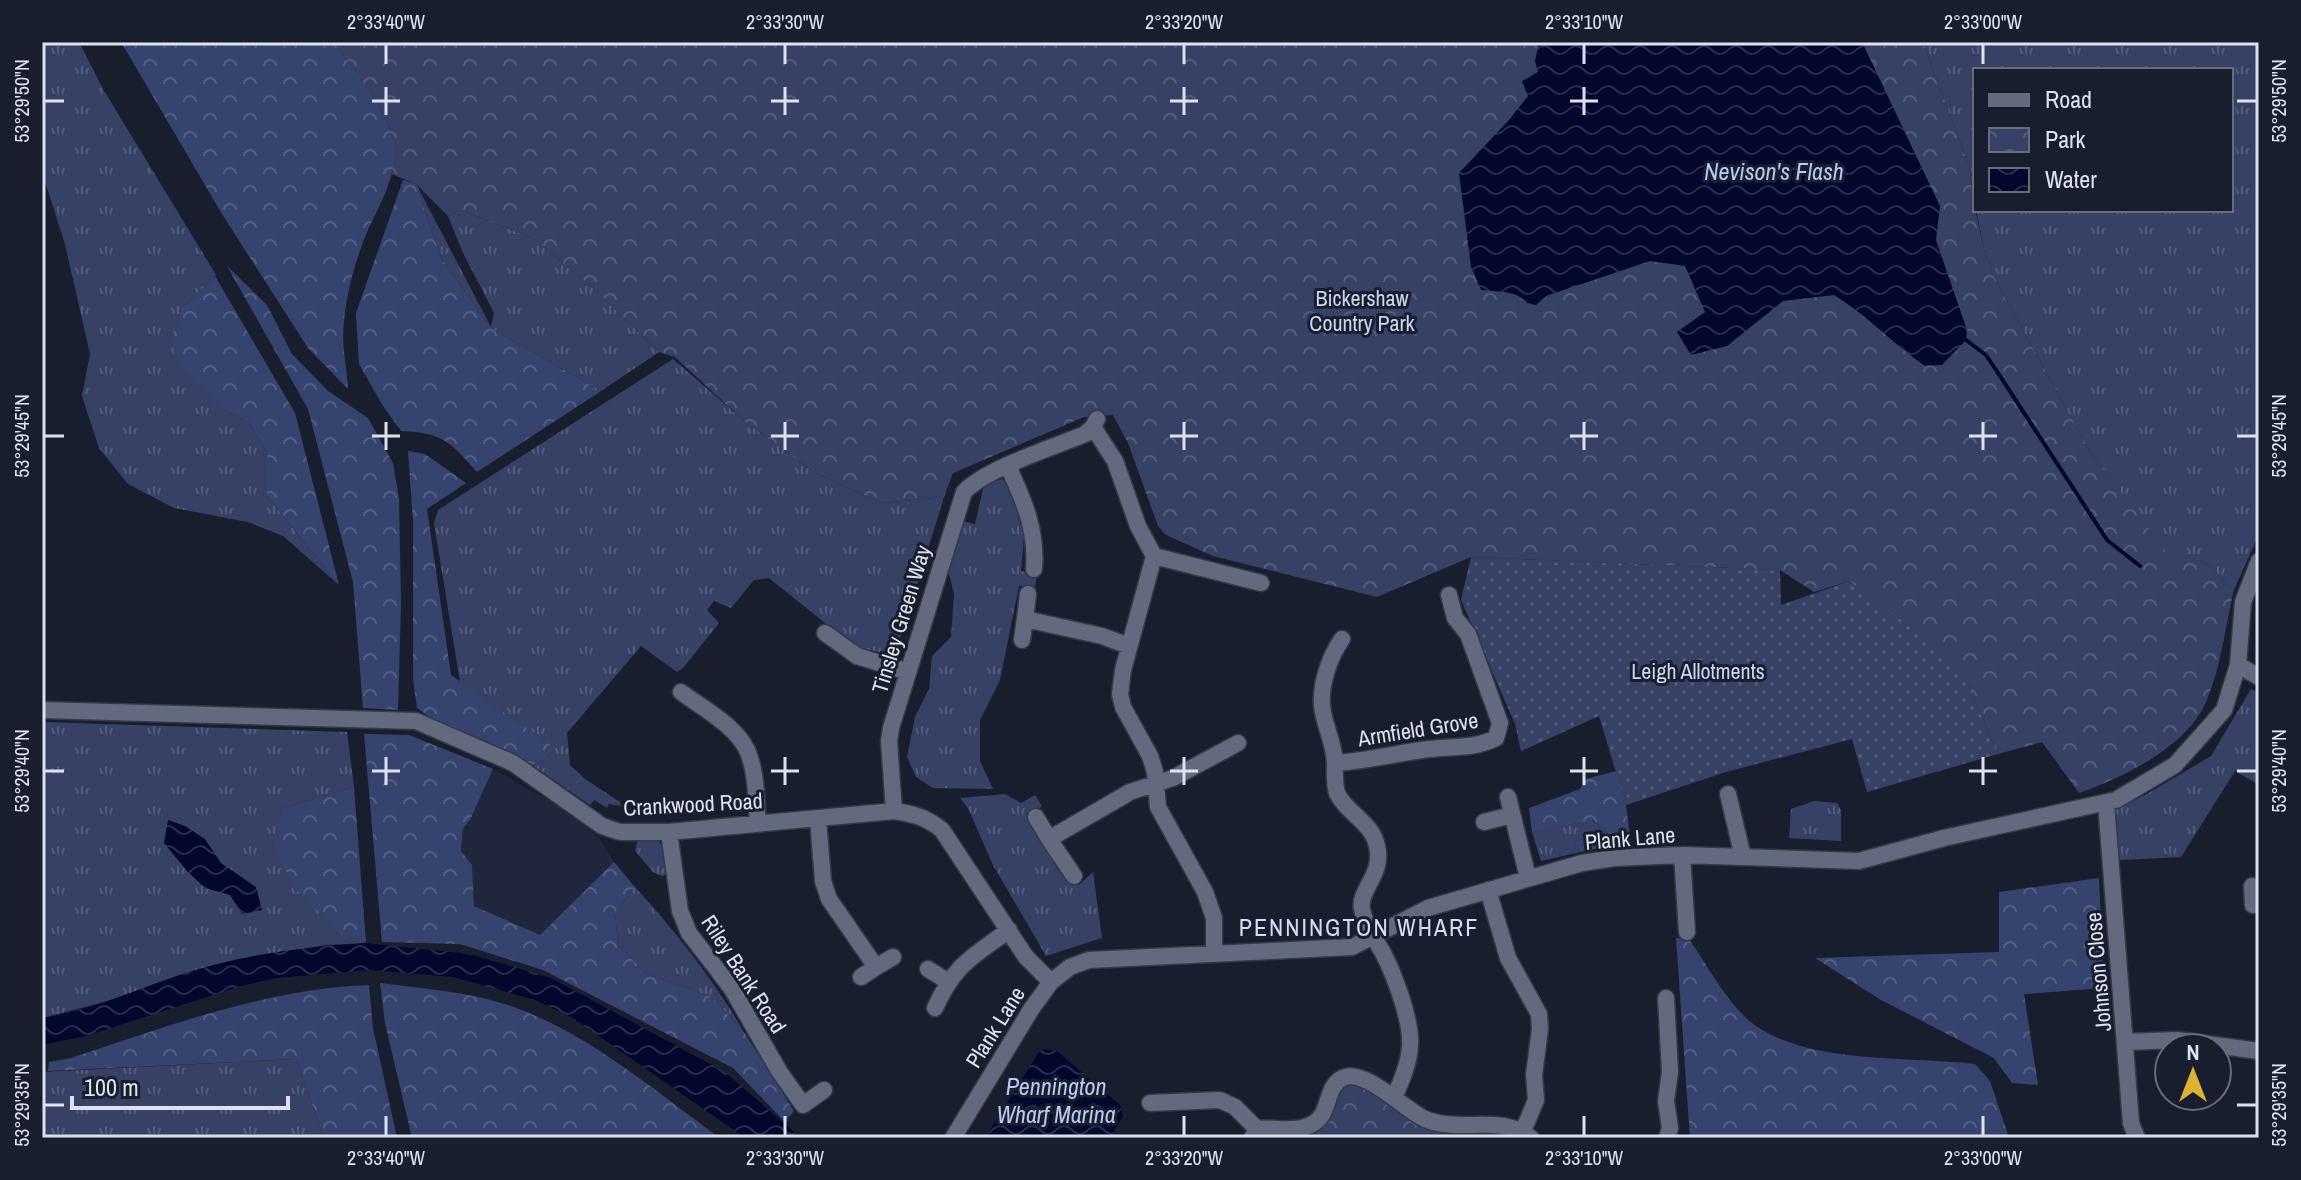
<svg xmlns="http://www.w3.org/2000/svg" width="2301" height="1180" font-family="'Archivo Narrow',sans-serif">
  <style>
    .built { fill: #20273d }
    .grass { fill: url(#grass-tufts) }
    .forest { fill: url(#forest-crowns) }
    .park { fill: url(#park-crowns) }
    .garden { fill: url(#garden-dots) }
    .water { fill: url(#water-waves) }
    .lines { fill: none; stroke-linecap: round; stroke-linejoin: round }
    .stream { stroke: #04072d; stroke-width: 4 }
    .minor-casing { stroke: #353845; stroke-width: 19 }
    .minor { stroke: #636a7f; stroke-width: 16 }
    .ticks { fill: none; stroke: #dde1ed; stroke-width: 3 }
    .labels { text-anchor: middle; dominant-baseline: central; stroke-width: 6; stroke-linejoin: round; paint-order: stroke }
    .park-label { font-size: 22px; fill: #cbd5f2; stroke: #191e2f }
    .street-label { font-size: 22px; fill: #dde1ed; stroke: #191e2f }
    .water-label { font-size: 24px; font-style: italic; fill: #bac8f4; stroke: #191e2f }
    .neighbourhood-label { font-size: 24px; letter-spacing: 2px; fill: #d5ddf4; stroke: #191e2f }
    .neatline { fill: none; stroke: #dde1ed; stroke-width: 3 }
    .ticks-label { font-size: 20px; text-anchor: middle; fill: #dde1ed }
  </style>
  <defs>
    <pattern id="grass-tufts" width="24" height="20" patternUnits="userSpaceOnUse" patternTransform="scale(2)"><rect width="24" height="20" fill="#374165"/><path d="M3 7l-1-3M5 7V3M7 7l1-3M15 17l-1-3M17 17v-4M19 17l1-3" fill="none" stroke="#545c7b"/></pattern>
    <pattern id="forest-crowns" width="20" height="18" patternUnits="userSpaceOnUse" patternTransform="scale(2)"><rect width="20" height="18" fill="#36436e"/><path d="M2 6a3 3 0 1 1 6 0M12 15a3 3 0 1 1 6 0" fill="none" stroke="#535e83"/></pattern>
    <pattern id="park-crowns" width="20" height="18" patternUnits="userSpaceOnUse" patternTransform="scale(2)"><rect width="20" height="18" fill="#374165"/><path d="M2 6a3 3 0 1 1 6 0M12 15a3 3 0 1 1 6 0" fill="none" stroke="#545c7b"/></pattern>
    <pattern id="garden-dots" width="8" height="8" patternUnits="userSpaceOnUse" patternTransform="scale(2)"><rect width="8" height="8" fill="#374165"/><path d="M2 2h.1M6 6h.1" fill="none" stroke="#545c7b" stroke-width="1.8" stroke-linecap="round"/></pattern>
    <pattern id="water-waves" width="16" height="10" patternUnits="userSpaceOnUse" patternTransform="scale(2)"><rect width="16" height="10" fill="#04072d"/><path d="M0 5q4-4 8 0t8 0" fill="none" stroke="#282b4c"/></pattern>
  </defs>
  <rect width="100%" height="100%" fill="#191e2f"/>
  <path class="built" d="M493,769L569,812L598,837L614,862L540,935L474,906L472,865L461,851L463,828L470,820Z"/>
  <path class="grass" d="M42,42H79L103,89L216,275L185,305L219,407L249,423L267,452V496L339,585L283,536L248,522L174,508L128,484L99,448L82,396L90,354L65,244L42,172Z
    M1923,42H2259V534L2234,590C2224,584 2222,579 2215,571C2203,557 2186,559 2170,558L2090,452L1997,283L1985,253L1976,210H2231V70H1975V205L1969,166Z
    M416,184L491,327L494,313L463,253L448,216L460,210L533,238L591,286L659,352L601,391L491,328L441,258Z
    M673,359L742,419L815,473L882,503L944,497L901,637L884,653L855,647L769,578L754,580L731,608L714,601L707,610L719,623L683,668L677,672L641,646L567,733L570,765L585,779L620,802L621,806L609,804L607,808L594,800L590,805L532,765L547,758L555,748L460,682L434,523L438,510Z
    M1002,479L1010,485L1025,525L1021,571L1037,574L1035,588L1019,586L1000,680L980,720V761L993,789L933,788L916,777L907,757L915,717L929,689L932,656L951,637L954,594L948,570L963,521L975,524L984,485Z
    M2251,689L2259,693V785L2235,771L2181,857L2120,860L2113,810L2147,794L2211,756Z
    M42,722L347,732L354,787L283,808L339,931L366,943L325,945L184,973L123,997L42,1018Z
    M1005,794L1021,803L1035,795L1042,806L1027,816L1058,870L1079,885L1093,872L1102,938L1046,956L993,865L968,808L960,798Z
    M1814,801L1837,803L1841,810V841L1789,838L1791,809Z
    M1592,820L1604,831L1575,842L1580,852L1541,861L1532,832Z
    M655,838C665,845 667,862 668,874L662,876L653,872L635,851L638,840Z
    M635,887C677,933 713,979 744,1032L712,997L645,973L618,945L615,912Z
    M296,1059L324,1138H42V1072Z"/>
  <path class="forest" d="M121,42H333C354,70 391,112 394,147C397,183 373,213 362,245C353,269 346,297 344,322C341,344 347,368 348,389L308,348L222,214Z
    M403,180L416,184L441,258L491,328L601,391L477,472C450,442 444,433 401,431L383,406L359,364L356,313Z
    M227,266L267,305L292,354L328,391L368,418L393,463L399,499L401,603L398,710L363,708L353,582L308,409Z
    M215,276L295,413L339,585L267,496V452L249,423L219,407L175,361L171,338L185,305Z
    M408,451L425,454L466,483L427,509L451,675L555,748L547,758L532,765L435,721L417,708L413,679V521Z
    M364,734L409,735L493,769L470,820L463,828L461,851L472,865L474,906L540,935L614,862L635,887L615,912L618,945L645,973L712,997L744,1032L794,1111L785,1122L733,1068L543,970L460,944L382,942Z
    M1616,771L1626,805L1631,842L1580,852L1575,842L1604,831L1593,820L1532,832L1529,808L1580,789L1586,779Z
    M354,787L366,943L339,932L294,888L274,846L283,808Z
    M2099,878L2103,968L2102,988L2024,994L2038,1085L2012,1083L1994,1058L1881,1000L1815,958L1999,952V892Z
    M1676,938L1689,939C1707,965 1728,1004 1752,1023C1807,1065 1908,1056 1975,1064L1990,1081L2009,1138H1690Z
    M380,983C426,989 475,992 519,1009C593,1037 656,1092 720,1138H412L385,1023Z
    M369,985L373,1028L397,1138H324L296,1059L48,1071L49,1062L71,1058C168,1026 266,989 369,985Z"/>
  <path class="park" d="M333,42H1923L1969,166L1975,210L1985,253L1997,283L2090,452L2170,557C2186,559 2203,557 2215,571C2222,579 2224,584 2234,590C2225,627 2220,675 2203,708C2182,749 2120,779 2079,793L2042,742L1998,754L1969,686L1850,581L1814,592L1780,570L1471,557L1377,597L1213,556L1166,535L1158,526L1128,443L1113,415L1084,417L953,473L944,497L882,503L815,473L742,419L675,357L659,352L591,286L533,238L460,210L448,216L416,184L392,174C393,166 394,157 394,149C392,113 354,70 333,42Z
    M1353,1084L1366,1086L1386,1104L1422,1124L1445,1132L1468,1133L1504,1130L1521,1138H1262L1268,1135L1293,1136C1306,1123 1335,1087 1353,1084Z"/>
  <path class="garden" d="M1471,557L1780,570L1781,605L1850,581L1915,631L1969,686L1998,754L1867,792L1852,739L1726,772L1626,805L1599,716L1521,751L1515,724L1461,600Z"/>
  <path class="water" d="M1539,42H1862L1940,206L1936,240L1967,330L1966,340L1942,365L1925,366C1893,344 1867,315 1834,295L1783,301L1727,346L1691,355L1677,332L1705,312L1685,266L1650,261L1546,296L1536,305L1527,303C1518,290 1496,292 1481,290L1471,267L1459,173L1509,120L1528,96L1522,81L1538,72L1535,61Z
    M168,820L185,826L205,839L221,863L256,887L262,910L242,914L230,895L205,888L187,871L164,843Z
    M366,943L470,954L551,978L725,1072L801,1138H745L573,1018L535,1000L453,977L369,970L277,978L241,986L86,1036L42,1045V1018C91,1011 136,989 183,974C243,954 304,947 366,943Z
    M1043,1049L1057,1051L1120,1105L1123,1116L1110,1138H985L1038,1053Z"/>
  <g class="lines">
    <path class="stream" d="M1966,340L1986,355L2000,376L2107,540L2140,566"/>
    <g class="minor-casing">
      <path id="minor" d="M1093,427L1115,461L1138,526L1154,556L1261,583
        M1008,466C1024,501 1037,530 1034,569
        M1154,556L1123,670L1120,694L1123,707L1150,756L1155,772L1158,807L1205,892L1214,918V954
        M1028,594L1025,619L1102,636L1129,646
        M825,633L857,656L908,672
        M1022,640L1025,619
        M2238,665L2259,677
        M681,692C702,708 735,725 747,750C757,772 756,800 758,824
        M42,710L416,721L513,763L602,826L620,832H669L894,811C914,814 926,817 942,830L1026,957L1051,982
        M1335,763C1334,741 1324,726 1322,706C1320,684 1330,656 1342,639
        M1728,794L1743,857
        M1508,797L1528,878
        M2106,803L2131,1123L2137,1138
        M894,811L889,741L891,728L964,492C987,468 1052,448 1085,434L1093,427L1097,419
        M1036,817L1049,839
        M818,819L823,881L829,899L876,967L893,957
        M1484,822L1512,815
        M669,832L680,911L689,933L732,989L779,1071L803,1105L824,1090
        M1682,855L1687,932
        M1074,876L1049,839L1130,792L1173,778L1238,743
        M2252,886L2253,905L2259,904
        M1488,890L1508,958L1539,1014L1540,1029L1534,1075L1536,1100L1523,1131
        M928,969L947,981
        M861,977L876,967
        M1666,998L1670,1072L1666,1101L1670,1128L1667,1138
        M935,1008C955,964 971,958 1009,930
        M2125,1042L2177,1040L2259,1051
        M1394,1098C1401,1082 1409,1064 1410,1046C1412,1021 1394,974 1383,953C1375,939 1365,924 1362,909C1358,890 1384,875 1377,846C1372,822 1346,813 1337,793C1334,783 1335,773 1335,763C1368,761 1397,753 1429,749C1453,746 1474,749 1496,738L1500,723L1468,634L1455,618L1449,595
        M1150,1103L1220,1100L1235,1107L1257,1129
        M953,1138L1032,1008L1051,982L1070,967L1089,960L1352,947L1428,908L1582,863L1614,858L1682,855L1859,861L1944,838L2116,800L2175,765L2224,710L2238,665L2243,602L2259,561
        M1252,1138L1257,1129C1273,1127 1291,1132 1305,1127C1335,1119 1321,1086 1345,1077C1367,1070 1405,1110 1425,1119C1461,1134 1500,1113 1531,1138"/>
    </g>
    <use href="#minor" class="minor"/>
  </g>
  <path class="ticks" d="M386,44V64M785,44V64M1184,44V64M1584,44V64M1983,44V64M386,87V115M785,87V115M1184,87V115M1584,87V115M44,101H64M372,101H400M771,101H799M1170,101H1198M1570,101H1598M2237,101H2257M386,422V450M785,422V450M1184,422V450M1584,422V450M1983,422V450M44,436H64M372,436H400M771,436H799M1170,436H1198M1570,436H1598M1969,436H1997M2237,436H2257M386,757V785M785,757V785M1184,757V785M1584,757V785M1983,757V785M44,771H64M372,771H400M771,771H799M1170,771H1198M1570,771H1598M1969,771H1997M2237,771H2257M44,1105H64M2237,1105H2257M386,1116V1136M785,1116V1136M1184,1116V1136M1584,1116V1136M1983,1116V1136"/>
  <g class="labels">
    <g class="park-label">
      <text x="1362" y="298">Bickershaw<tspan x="1362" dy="25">Country Park</tspan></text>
      <text x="1698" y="671">Leigh Allotments</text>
    </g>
    <g class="street-label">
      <text transform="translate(901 619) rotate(-73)">Tinsley Green Way</text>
      <text transform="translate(1418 729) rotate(-9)">Armfield Grove</text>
      <text transform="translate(693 804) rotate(-3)">Crankwood Road</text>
      <text transform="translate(1630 838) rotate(-5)">Plank Lane</text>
      <text transform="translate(2098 972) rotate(-95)">Johnson Close</text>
      <text transform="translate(744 974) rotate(57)">Riley Bank Road</text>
      <text transform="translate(995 1027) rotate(-58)">Plank Lane</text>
    </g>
    <g class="water-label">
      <text x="1774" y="171">Nevison's Flash</text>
      <text x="1056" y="1086">Pennington<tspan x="1056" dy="28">Wharf Marina</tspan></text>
    </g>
    <g class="neighbourhood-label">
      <text x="1359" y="927">PENNINGTON WHARF</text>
    </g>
  </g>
  <rect width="2301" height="1180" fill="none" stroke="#191e2f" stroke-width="88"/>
  <rect x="1973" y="68" width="260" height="144" fill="#191e2f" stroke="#676c7b" stroke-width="2"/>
  <rect x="1989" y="94" width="40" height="12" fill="#636a7f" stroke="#676c7b" stroke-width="2"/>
  <text x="2045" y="108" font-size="24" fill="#dde1ed">Road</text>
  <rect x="1989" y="128" width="40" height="24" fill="url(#park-crowns)" stroke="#676c7b" stroke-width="2"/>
  <text x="2045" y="148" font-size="24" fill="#dde1ed">Park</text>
  <rect x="1989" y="168" width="40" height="24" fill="url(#water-waves)" stroke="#676c7b" stroke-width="2"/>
  <text x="2045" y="188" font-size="24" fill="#dde1ed">Water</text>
  <g transform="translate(2193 1072)"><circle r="38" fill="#191e2f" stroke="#676c7b" stroke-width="2"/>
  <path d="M0-6L14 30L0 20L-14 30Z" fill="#dbb233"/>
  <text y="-12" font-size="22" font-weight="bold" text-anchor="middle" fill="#dde1ed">N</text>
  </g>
  <path d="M72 1096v12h216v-12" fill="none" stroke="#dde1ed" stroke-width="4"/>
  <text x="84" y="1096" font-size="24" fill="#dde1ed" stroke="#191e2f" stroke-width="6" paint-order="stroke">100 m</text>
  <rect x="44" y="44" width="2213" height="1092" class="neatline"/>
  <g class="ticks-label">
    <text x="386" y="29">2°33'40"W</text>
    <text x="785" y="29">2°33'30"W</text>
    <text x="1184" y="29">2°33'20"W</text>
    <text x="1584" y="29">2°33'10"W</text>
    <text x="1983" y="29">2°33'00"W</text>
    <text transform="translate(22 101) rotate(-90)" y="7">53°29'50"N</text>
    <text transform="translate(2279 101) rotate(-90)" y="7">53°29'50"N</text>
    <text transform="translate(22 436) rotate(-90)" y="7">53°29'45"N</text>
    <text transform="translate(2279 436) rotate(-90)" y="7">53°29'45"N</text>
    <text transform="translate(22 771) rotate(-90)" y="7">53°29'40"N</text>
    <text transform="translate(2279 771) rotate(-90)" y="7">53°29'40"N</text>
    <text transform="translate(22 1105) rotate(-90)" y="7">53°29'35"N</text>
    <text transform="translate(2279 1105) rotate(-90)" y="7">53°29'35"N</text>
    <text x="386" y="1165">2°33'40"W</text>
    <text x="785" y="1165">2°33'30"W</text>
    <text x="1184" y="1165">2°33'20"W</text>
    <text x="1584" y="1165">2°33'10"W</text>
    <text x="1983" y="1165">2°33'00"W</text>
  </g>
</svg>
